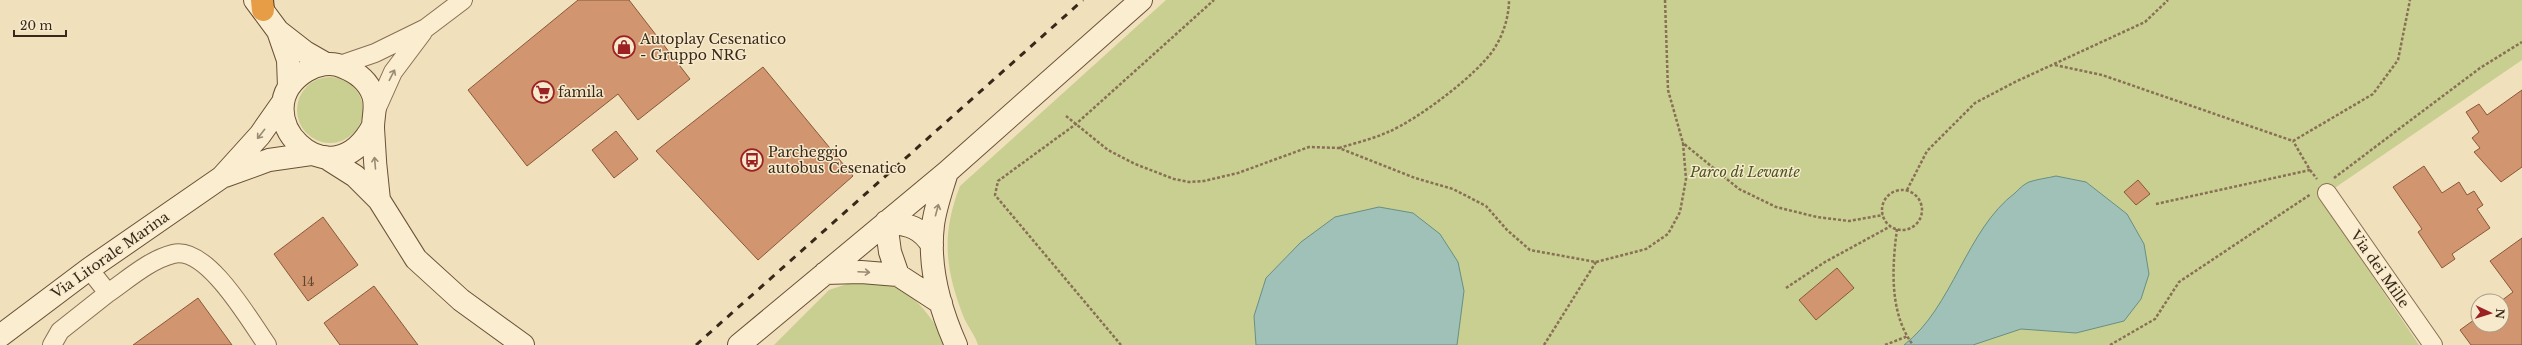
<svg xmlns="http://www.w3.org/2000/svg" width="2522" height="345" font-family="'Libre Baskerville',serif">
  <style>
    .green { fill: #c8cf90 }
    .water { fill: #a0c1b7; stroke: #678f84 }
    .building { fill: #d1966f; stroke: #895839 }
    .lines { fill: none; stroke-linecap: round; stroke-linejoin: round }
    .street-casing { stroke: #896f55; stroke-width: 20 }
    .secondary-casing { stroke: #6a5038; stroke-width: 24 }
    .highway-casing { stroke: #563d2a; stroke-width: 24 }
    .path { stroke: #896f55; stroke-width: 2.5; stroke-dasharray: 3 2; stroke-linecap: butt }
    .street { stroke: #fbedcf; stroke-width: 18 }
    .secondary { stroke: #fbedcf; stroke-width: 22 }
    .highway { stroke: #e79d45; stroke-width: 22 }
    .rail { stroke: #37281a; stroke-width: 3; stroke-dasharray: 7 7; stroke-linecap: butt }
    .oneway { stroke: #998a74 }
    .labels { text-anchor: middle; dominant-baseline: central; stroke-width: 3; stroke-linejoin: round; paint-order: stroke }
    .number-label { font-size: 12px; fill: #5e442f }
    .poi-label { font-size: 14px; fill: #37281a; stroke: #f7eacc; text-anchor: start }
    .park-label { font-size: 14px; font-style: italic; fill: #485520; stroke: #f7eacc }
    .street-label { font-size: 14px; fill: #37281a; stroke: #f7eacc }
  </style>
  <rect width="100%" height="100%" fill="#f0e0bc"/>
  <path class="green" d="M1166,0H2522V60L2320,198L2419,345H978C975,335 968,327 964,318C945,269 941,235 960,186Z
    M297 110a33 33 0 1 1 66 0a33 33 0 1 1-66 0Z
    M853,282C864,283 880,281 890,284C914,292 937,323 946,345H774L829,290Z"/>
  <path class="water" d="M2056,176L2086,182L2127,214L2144,244L2149,274L2141,299L2124,321L2076,333L2021,329L1973,345H1904C1953,307 1966,230 2015,193C2019,189 2024,184 2029,182C2038,179 2048,178 2056,176Z
    M1379,207L1413,213L1440,234L1458,262L1464,291L1457,345H1256L1254,316L1266,278L1301,242L1335,217Z"/>
  <path class="building" d="M578,0H629L690,79L638,120L618,94L527,166L468,90Z
    M763,67L853,176L758,260L656,151Z
    M2522,90V167L2501,182L2474,152L2480,148L2472,138L2479,132L2466,112L2479,104L2487,115Z
    M616,131L638,159L614,178L592,150Z
    M2424,166L2442,193L2459,182L2467,195L2474,191L2483,205L2477,209L2490,228L2452,254L2455,259L2442,268L2418,232L2422,229L2393,187Z
    M2138,180L2150,194L2136,205L2124,192Z
    M323,217L358,265L308,301L274,254Z
    M2522,238V345H2471L2460,330L2478,317V325H2502L2501,301L2513,292L2490,261Z
    M1837,268L1854,288L1816,320L1799,300Z
    M374,286L418,345H340L324,323Z
    M198,298L232,345H133Z"/>
  <g class="lines">
    <g class="street-casing">
      <path id="street" d="M340,65L375,53L426,28L463,0
        M376,110L393,72L423,32
        M2327,193L2433,345
        M108,293C127,280 149,260 173,254C207,245 250,321 267,345
        M52,345L60,331L108,293L89,269"/>
    </g>
    <g class="secondary-casing">
      <path id="secondary" d="M255,0L278,31L305,52L326,64
        M278,31L288,60L289,87
        M373,126C330,207 240,112 306,71C316,65 331,61 343,67C356,72 368,81 373,95C377,106 373,116 373,128C374,152 376,176 379,200
        M325,157L355,176L379,200L416,259L461,300L523,345
        M947,172C942,189 935,208 933,225C928,265 940,309 956,345
        M225,176L269,160L311,154
        M886,222L890,252L898,275
        M886,222C907,225 919,225 932,245
        M825,273L861,272L898,275L941,303
        M0,336L89,269L222,177L260,135L283,102
        M739,345L947,172L1141,0"/>
    </g>
    <g class="highway-casing">
      <path id="highway" d="M262,0L263,10"/>
    </g>
    <path class="path" d="M1665,0L1668,90L1683,143
      M2055,65L2102,75L2293,141L2373,94L2398,60L2410,0
      M1066,116L1108,150L1135,164L1174,179L1189,182L1204,181L1238,173L1309,147L1339,148L1415,178L1453,189L1486,206L1507,230L1530,250L1596,262L1646,249L1668,234L1680,212L1686,179L1683,143L1739,189L1776,207L1817,217L1849,221L1883,215
      M1339,148C1355,143 1373,139 1388,132C1417,120 1477,75 1494,49C1503,35 1509,17 1509,0
      M2310,170L2317,179
      M2334,178L2480,68L2522,42
      M1907,190L1927,151L1975,103L2015,82L2145,22L2168,0
      M1882 210a20 20 0 1 1 40 0a20 20 0 1 1-40 0Z
      M2156,204L2310,170L2293,141
      M1897,229C1892,267 1889,313 1913,345
      M1786,288L1825,262L1891,226
      M1121,345L995,195L998,181L1076,124L1214,0
      M1544,345L1596,262
      M1885,345L1908,336
      M2110,345L2155,319L2179,282L2311,194"/>
    <use href="#street" class="street"/>
    <use href="#secondary" class="secondary"/>
    <use href="#highway" class="highway"/>
    <path class="rail" d="M696,345L1083,0"/>
  </g>
  <defs><path id="oneway-shaft" d="M-6 0H5M1.5-3L5.5 0L1.5 3" fill="none" stroke-width="1.6" stroke-linecap="round" stroke-linejoin="round"/></defs>
  <g class="oneway">
    <use href="#oneway-shaft" transform="translate(392 75) rotate(-63)"/>
    <use href="#oneway-shaft" transform="translate(261 134) rotate(128)"/>
    <use href="#oneway-shaft" transform="translate(375 163) rotate(-95)"/>
    <use href="#oneway-shaft" transform="translate(937 210) rotate(-75)"/>
    <use href="#oneway-shaft" transform="translate(864 272) rotate(3)"/>
  </g>
  <defs>
    <g id="shop-ring" transform="scale(1.15)"><circle r="9.5" fill="#f7eacc" stroke="#9b2124" stroke-width="1.5"/><path d="M-5-2.5h2.3a2.7 3.5 0 0 1 5.4 0H5L5.5 6h-11ZM-1.5-2.5h3a1.5 2.3 0 0 0-3 0Z" fill="#9b2124"/></g>
    <g id="supermarket-ring" transform="scale(1.15)"><circle r="9.5" fill="#f7eacc" stroke="#9b2124" stroke-width="1.5"/><path d="M-6-5.5h2.5l.6 2H6L4.5 2H-2.5L-4.4-4H-6ZM-1.5 3.2a1.3 1.3 0 1 0 .1 0ZM3 3.2a1.3 1.3 0 1 0 .1 0Z" fill="#9b2124"/></g>
    <g id="bus-ring" transform="scale(1.15)"><circle r="9.5" fill="#f7eacc" stroke="#9b2124" stroke-width="1.5"/><path d="M-5-6H5V4H4V6H2V4H-2V6H-4V4H-5ZM-3.5-4V0h7V-4ZM-3.5 1.2v1.5H-2V1.2ZM2 1.2v1.5H3.5V1.2Z" fill="#9b2124"/></g>
  </defs>
  <g fill-rule="evenodd">
    <use href="#shop-ring" x="624" y="47"/>
    <use href="#supermarket-ring" x="543" y="92"/>
    <use href="#bus-ring" x="752" y="160"/>
  </g>
  <g class="labels">
    <g class="number-label">
      <text x="308" y="281">14</text>
    </g>
    <g class="poi-label">
      <text x="640" y="39">Autoplay Cesenatico<tspan x="640" dy="16">- Gruppo NRG</tspan></text>
      <text x="558" y="92">famila</text>
      <text x="768" y="152">Parcheggio<tspan x="768" dy="16">autobus Cesenatico</tspan></text>
    </g>
    <g class="park-label">
      <text x="1745" y="172">Parco di Levante</text>
    </g>
    <g class="street-label">
      <text transform="translate(110 255) rotate(-35)">Via Litorale Marina</text>
      <text transform="translate(2380 269) rotate(55)">Via dei Mille</text>
    </g>
  </g>
  <g transform="translate(2490 313) rotate(94)"><circle r="19" fill="#f7eacc" stroke="#aa9c85"/>
  <path d="M0-3L7 15L0 10L-7 15Z" fill="#9b2124"/>
  <text y="-6" font-size="11" font-weight="bold" text-anchor="middle" fill="#37281a">N</text>
  </g>
  <path d="M14 30v6h52v-6" fill="none" stroke="#37281a" stroke-width="2"/>
  <text x="20" y="30" font-size="12" fill="#37281a" stroke="#f7eacc" stroke-width="3" paint-order="stroke">20 m</text>
</svg>
